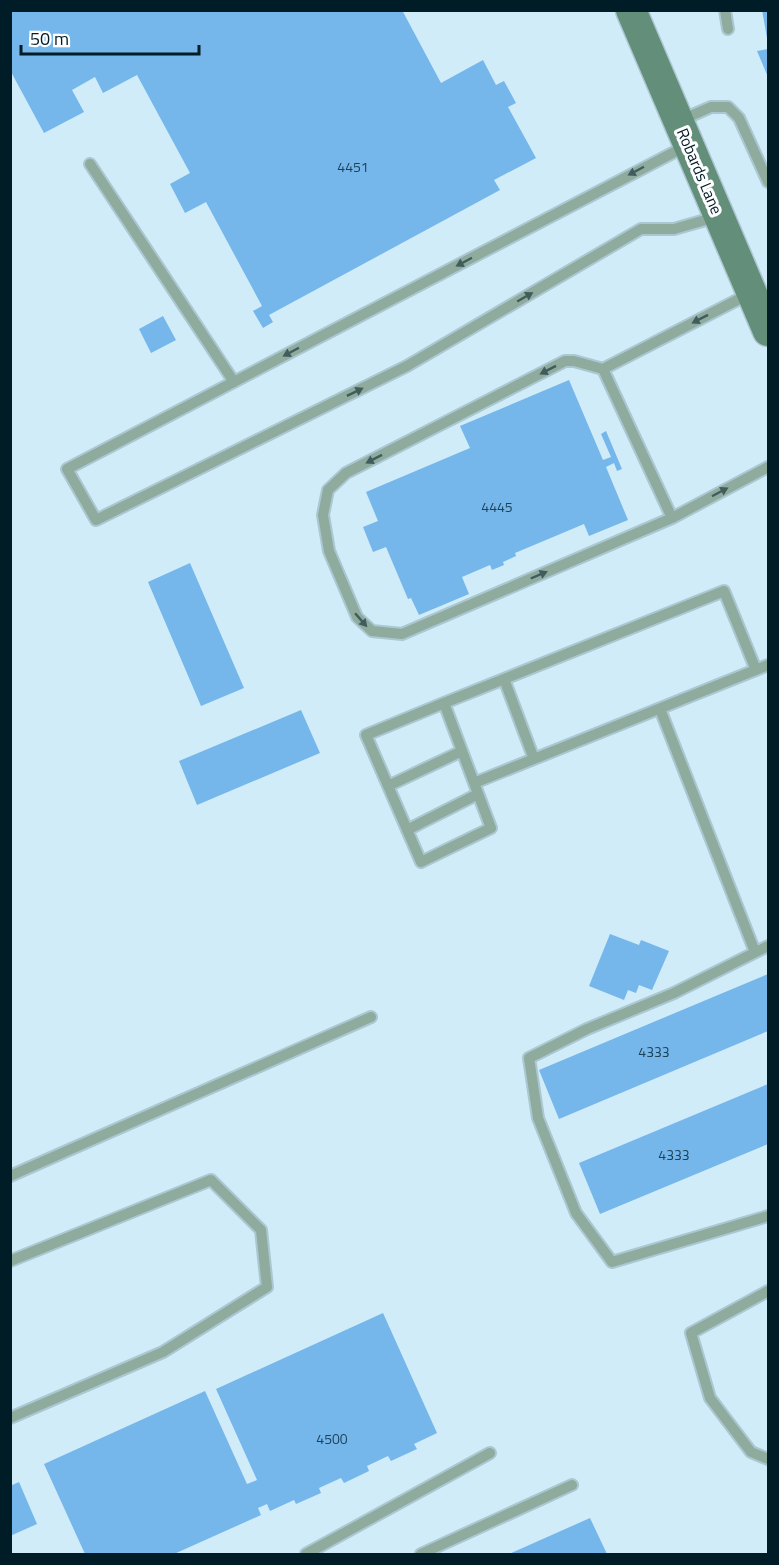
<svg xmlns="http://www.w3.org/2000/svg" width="779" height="1565" font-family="'Titillium Web',sans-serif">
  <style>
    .building { fill: #75b6eb }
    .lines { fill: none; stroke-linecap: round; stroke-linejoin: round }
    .lane-casing { stroke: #abc7d2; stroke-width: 14 }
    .secondary-casing { stroke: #abc7d2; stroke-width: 33 }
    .lane { stroke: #8fab9d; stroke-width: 10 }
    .secondary { stroke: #638e7a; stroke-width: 30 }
    .oneway { fill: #405c5c }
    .labels { text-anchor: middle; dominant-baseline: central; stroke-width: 6; stroke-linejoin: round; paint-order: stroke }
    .number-label { font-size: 14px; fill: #1d4258 }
    .street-label { font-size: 16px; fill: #001c27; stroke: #fff }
  </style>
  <rect width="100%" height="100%" fill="#d0ecf8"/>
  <path class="building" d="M10,10H402L441,83L483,60L496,85L504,81L516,103L508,107L536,158L494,180L500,190L269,315L273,322L263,328L253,311L262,306L206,202L185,213L170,184L190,173L137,75L103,93L95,77L72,90L84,112L44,133L10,70Z
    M762,10H768V38H767Z
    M768,49V77L757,51Z
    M163,316L176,340L151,353L139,329Z
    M569,380L603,460L611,457L601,434L606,431L622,469L617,471L614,463L606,467L628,520L589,536L584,524L515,553L516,556L503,562L504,565L492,570L490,565L462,577L469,594L419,615L411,598L408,599L386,547L373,552L363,527L378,521L366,492L470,448L460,426Z
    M190,563L244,688L201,706L148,582Z
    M301,710L320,753L197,805L179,761Z
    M610,934L639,945L641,940L669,951L652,990L639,985L636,993L628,990L624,1000L589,986Z
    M768,974V1031L559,1119L539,1070Z
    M768,1084V1144L600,1214L579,1163Z
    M383,1313L437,1433L414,1444L417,1449L391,1461L388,1456L367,1466L369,1471L344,1483L341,1478L319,1488L321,1493L296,1504L294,1500L270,1511L267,1504L258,1508L261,1515L174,1554H85L44,1464L205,1391L247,1484L257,1480L216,1389Z
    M19,1482L37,1524L10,1536V1486Z
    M590,1518L607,1554H509Z"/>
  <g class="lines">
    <g class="lane-casing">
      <path id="lane" d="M725,10L728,29
        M679,121L711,107H728L739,118L768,182
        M686,146L67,469L96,520L407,366L641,229H674L716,217
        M90,164L234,382
        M749,294L603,369L574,361H565L346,473L328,490L323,515L329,551L357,617L372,631L402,634L672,518L768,467
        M603,369L672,518
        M504,679L534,759
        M444,703L366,735L421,862L491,828L444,703L724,591L756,670
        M660,709L755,952
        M474,783L768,665
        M388,786L462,751
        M407,830L478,794
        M768,946L674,993L587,1029L529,1058L538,1118L576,1213L612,1262L768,1216
        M10,1176L371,1017
        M10,1261L211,1180L261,1230L267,1287L163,1352L10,1418
        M768,1291L691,1333L710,1398L751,1452L768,1459
        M306,1554L490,1453
        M421,1554L572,1485"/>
    </g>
    <g class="secondary-casing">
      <path id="secondary" d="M631,10L768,331"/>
    </g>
    <use href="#lane" class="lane"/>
    <use href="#secondary" class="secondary"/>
  </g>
  <defs><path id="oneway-solid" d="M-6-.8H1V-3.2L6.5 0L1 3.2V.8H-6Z" transform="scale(1.5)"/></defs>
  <g class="oneway">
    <use href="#oneway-solid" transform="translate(636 171) rotate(152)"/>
    <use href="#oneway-solid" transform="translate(464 262) rotate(152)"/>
    <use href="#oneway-solid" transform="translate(525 297) rotate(-30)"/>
    <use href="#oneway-solid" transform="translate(700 319) rotate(153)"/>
    <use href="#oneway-solid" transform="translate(291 352) rotate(152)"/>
    <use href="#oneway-solid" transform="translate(548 370) rotate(153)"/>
    <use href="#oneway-solid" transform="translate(355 392) rotate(-26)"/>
    <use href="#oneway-solid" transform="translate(374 459) rotate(153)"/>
    <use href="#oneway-solid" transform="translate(720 492) rotate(-28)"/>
    <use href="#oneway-solid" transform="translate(539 575) rotate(-23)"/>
    <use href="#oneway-solid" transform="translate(361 620) rotate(49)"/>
  </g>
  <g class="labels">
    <g class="number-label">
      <text x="353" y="166">4451</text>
      <text x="497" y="506">4445</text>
      <text x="654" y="1051">4333</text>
      <text x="674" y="1154">4333</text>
      <text x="332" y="1438">4500</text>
    </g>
    <g class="street-label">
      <text transform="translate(700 171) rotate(67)">Robards Lane</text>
    </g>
  </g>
  <rect width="779" height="1565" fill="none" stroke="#001c27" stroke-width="24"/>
  <path d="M21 45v9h178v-9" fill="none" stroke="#001c27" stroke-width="3"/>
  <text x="30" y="45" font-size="18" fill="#001c27" stroke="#ffffff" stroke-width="4.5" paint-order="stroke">50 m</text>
</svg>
